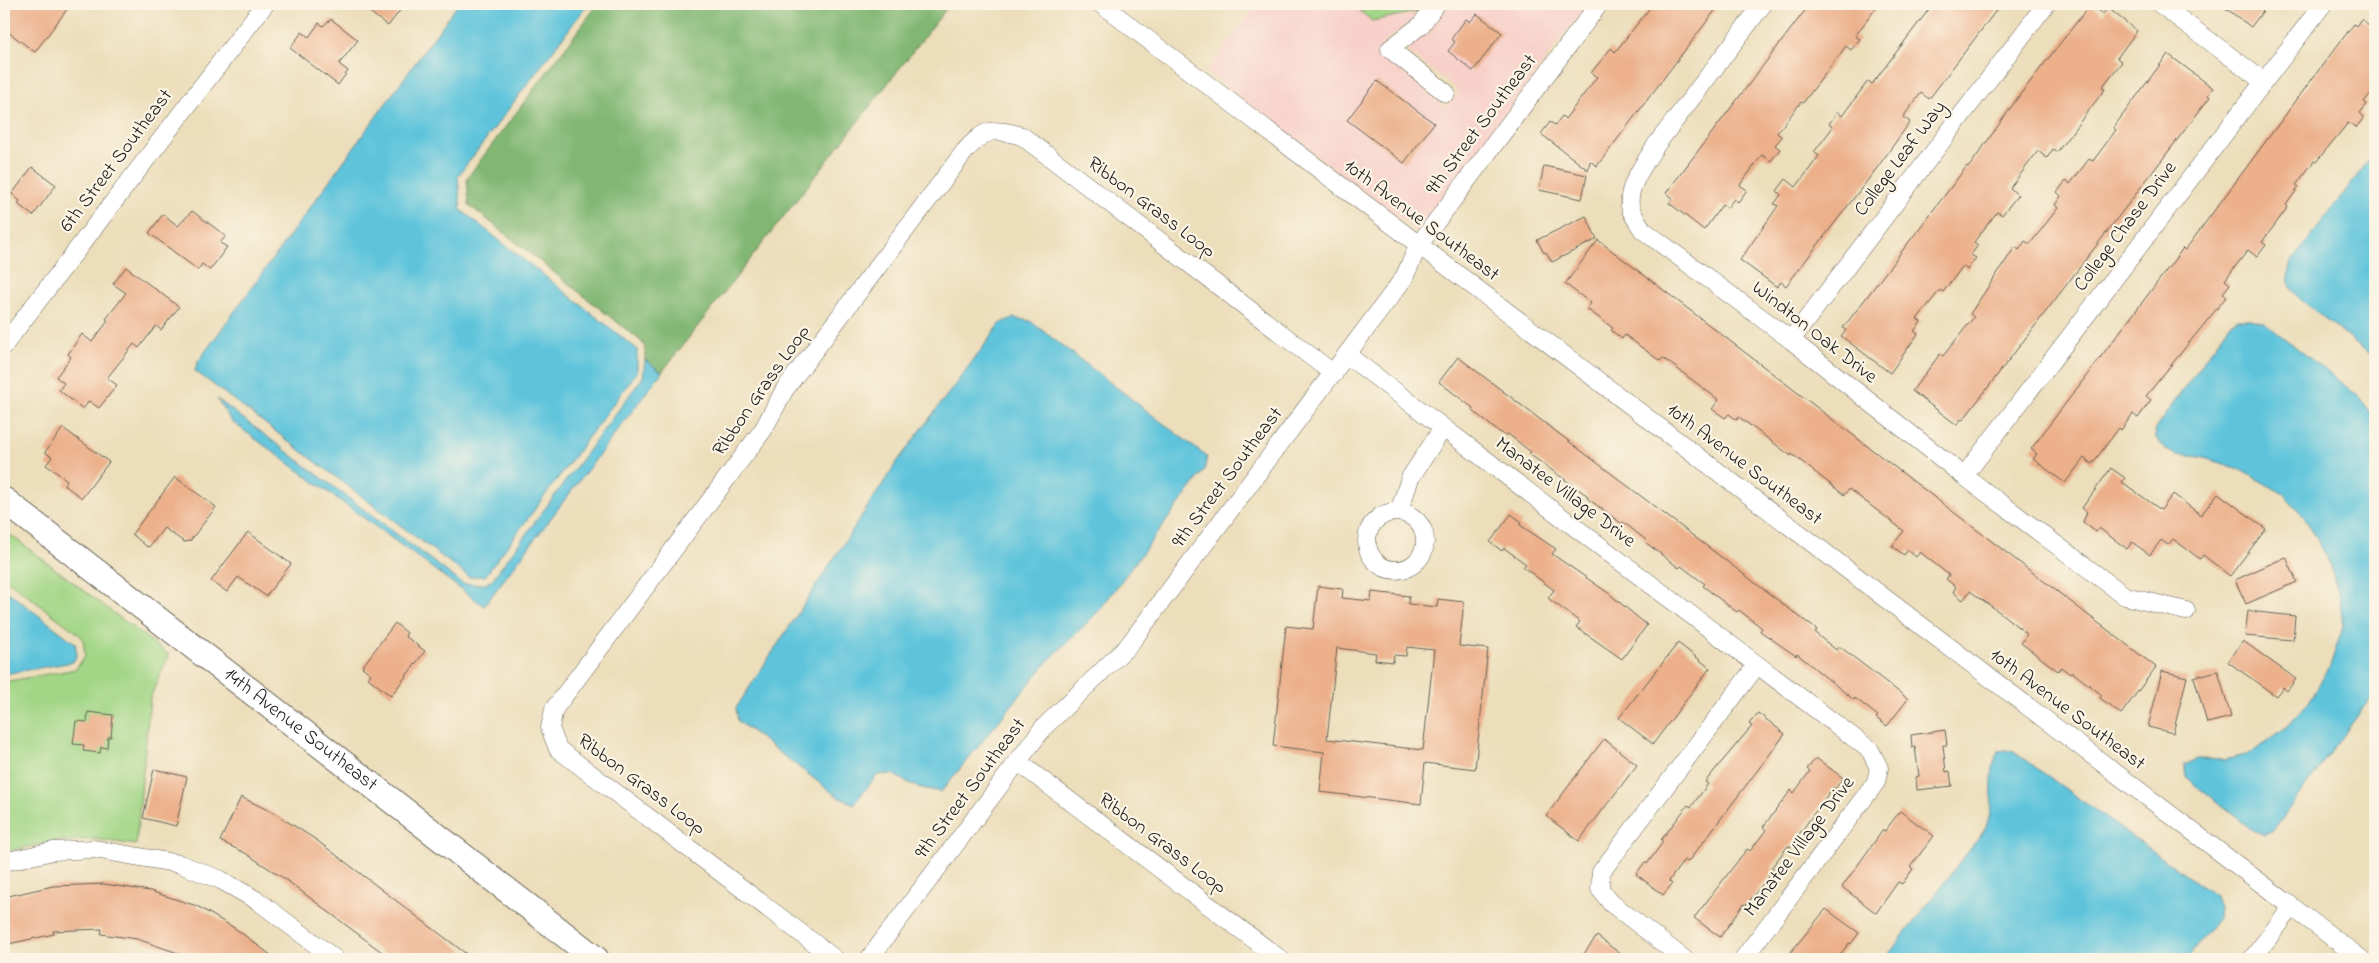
<svg xmlns="http://www.w3.org/2000/svg" width="2379" height="963" font-family="'Indie Flower',sans-serif">
  <style>
    .built { fill: #f7d0c9 }
    .green { fill: #a2d686; stroke: #5f7951 }
    .forest { fill: #81b773; stroke: #4e6a48 }
    .water { fill: #5ec4db; stroke: #3d707c }
    .building { fill: #ecb08b; fill-rule: evenodd }
    .lines { fill: none; stroke-linecap: round; stroke-linejoin: round }
    .street-casing { stroke: #656054; stroke-width: 19 }
    .secondary-casing { stroke: #656054; stroke-width: 27 }
    .street { stroke: #fff; stroke-width: 18 }
    .secondary { stroke: #fff; stroke-width: 25 }
    .labels { text-anchor: middle; dominant-baseline: central; stroke-width: 4.5; stroke-linejoin: round; paint-order: stroke }
    .street-label { font-size: 20px; fill: #1c1c1c; stroke: #fcf5e5 }
  </style>
  <rect width="100%" height="100%" fill="#fcf5e5"/>
  <filter id="ink" filterUnits="userSpaceOnUse"><feTurbulence type="fractalNoise" baseFrequency=".02" numOctaves="2"/><feDisplacementMap in="SourceGraphic" scale="10" xChannelSelector="R" yChannelSelector="G"/><feConvolveMatrix kernelMatrix="1 2 1 2 8 2 1 2 1" color-interpolation-filters="sRGB"/></filter>
  <filter id="wash" filterUnits="userSpaceOnUse"><feTurbulence type="fractalNoise" baseFrequency=".0096" numOctaves="4" result="noise"/><feDisplacementMap in="SourceGraphic" scale="20" xChannelSelector="R" yChannelSelector="G"/><feGaussianBlur stdDeviation="1.12" result="paint"/><feColorMatrix in="noise" values="0 0 0 0 0 0 0 0 0 0 0 0 0 0 0 0 0 1.4 0 .05"/><feComposite in="paint" operator="in"/></filter>
  <g filter="url(#wash)">
    <rect width="100%" height="100%" fill="#ecdebb"/>
    <path class="built" d="M1258,4H1352L1372,21L1420,11L1414,18L1385,42L1384,57L1446,107L1459,91L1405,49L1428,30L1447,4H1587L1417,232L1206,71Z"/>
    <path class="green" d="M1352,4H1424L1420,11L1372,21Z
      M4,530L169,655L150,698L136,845L95,839L52,842L4,852V682L76,669L85,656L83,640L80,635L4,578Z"/>
    <path class="forest" d="M598,4H950L662,372L645,360V348L642,342L469,205L467,178Z"/>
    <path class="water" d="M458,4H588L458,176L461,210L637,349V372L485,576L469,577L195,371L197,363Z
      M2375,152V358L2300,299C2288,287 2287,280 2290,264Z
      M1013,318L1030,321L1207,457L1204,471L1098,612L1047,662L941,792L917,787L892,774L877,775L854,804L838,797L738,721L736,708L897,462L1001,323Z
      M2237,319H2251L2265,323L2358,396L2371,414L2375,443V692L2280,821L2273,830L2263,835L2255,832L2194,784L2186,776L2184,765L2198,759L2224,760L2250,754L2285,728L2309,702L2330,666L2343,627L2340,598L2327,557L2305,518L2284,494L2237,468L2201,457L2177,455L2164,449L2156,438L2155,429L2230,324Z
      M645,360L662,372L484,606L231,421L217,399L463,584H485L491,581L643,377Z
      M4,589L75,643L77,655L73,662L4,674Z
      M2006,750L2014,752L2215,896L2219,907L2218,918L2187,959H1885L1984,831C1998,802 1986,776 1998,751Z"/>
    <g id="blocks">
      <path class="building" d="M10,4H71L35,52L4,29V12Z
        M359,4H405L388,26Z
        M1653,4H1720L1597,166L1590,161L1588,170L1541,134L1550,122L1555,125L1562,116L1565,119L1597,77L1591,73L1611,48L1615,52Z
        M1810,4H1879L1855,36L1860,39L1851,50L1846,46L1803,103L1801,102L1777,133L1782,137L1775,145L1780,149L1771,161L1762,155L1740,185L1747,190L1738,202L1734,199L1727,208L1722,205L1704,230L1669,203L1673,198L1666,193Z
        M1933,4H2001L1929,99L1921,93L1903,117L1910,122L1877,168L1786,286L1781,282L1777,287L1740,260L1778,206L1774,204L1781,195L1777,191L1786,179L1796,187L1819,156L1814,152L1833,127L1829,124L1837,112L1842,116L1868,81L1872,84Z
        M2220,4H2268L2251,27Z
        M2090,5L2103,14L2108,8L2137,31L2117,58L2122,62L2102,87L2105,89L2057,152L2053,149L2047,158L2038,151L2010,188L2018,195L2002,215L1997,212L1974,242L1978,245L1971,255L1976,258L1967,270L1963,266L1943,292L1940,290L1917,319L1921,322L1914,331L1918,334L1890,373L1841,336L1846,330L1843,328L1967,166L1969,167L2019,96Z
        M1477,14L1502,33L1473,71L1448,51L1455,42L1451,39L1466,19L1470,22Z
        M331,19L358,40L339,64L348,71L338,85L290,48L302,32L309,37L319,23L323,26Z
        M2361,19L2375,30V88L2364,102L2367,104L2360,113L2364,117L2356,128L2348,123L2316,162L2314,161L2296,185L2299,187L2286,205L2288,207L2262,242L2266,245L2257,257L2248,250L2225,280L2230,284L2223,293L2227,296L2146,396L2151,400L2138,418L2133,414L2121,430L2119,428L2092,464L2084,458L2065,483L2033,459L2037,454L2031,449L2172,263L2183,248L2185,250L2324,63L2354,24L2356,26Z
        M2168,54L2213,88L2208,95L2210,97L1963,420L1961,419L1957,425L1912,391L1940,354L1943,356L1974,317L1970,314L2015,247L2019,250L2025,241L2030,244L2058,208L2055,205L2061,196L2057,192L2066,181L2070,184L2089,159L2093,161L2116,130L2113,128Z
        M1377,81L1434,123L1404,163L1347,120Z
        M1544,166L1587,175L1582,199L1539,190Z
        M32,167L56,185L33,216L18,204L20,201L12,194Z
        M192,211L226,236L220,243L227,247L210,270L202,264L198,270L149,233L163,214L178,226Z
        M1586,216L1597,239L1552,262L1546,252L1544,253L1537,240Z
        M1598,240L2156,667L2121,714L2100,698L2102,695L2072,672L2070,674L2061,667L2058,671L2021,643L2027,634L1998,611L1970,591L1963,600L1953,592L1956,587L1946,579L1949,575L1920,552L1916,557L1908,550L1904,555L1892,546L1904,531L1849,489L1844,495L1792,454L1791,456L1739,417L1737,420L1729,414L1725,418L1712,409L1719,400L1663,358L1660,361L1625,335L1622,339L1611,330L1613,328L1587,309L1591,303L1565,284Z
        M126,267L179,307L161,330L156,326L139,348L134,344L107,378L117,385L99,408L89,401L83,409L59,390L64,383L56,377L71,357L68,354L82,334L92,342L108,321L106,319L126,293L113,284Z
        M1458,357L1817,630L1815,633L1836,650L1839,646L1908,699L1887,726L1876,718L1878,716L1855,698L1854,700L1797,654L1796,656L1760,631L1762,628L1739,610L1737,612L1726,604L1703,586L1705,584L1681,566L1679,568L1645,542L1646,540L1623,522L1622,524L1587,498L1588,496L1529,454L1531,452L1508,434L1506,436L1495,429L1472,410L1473,408L1439,382Z
        M63,428L109,462L82,498L64,485L67,480L46,465L52,457L45,452Z
        M2111,468L2125,478L2122,482L2161,510L2173,494L2201,515L2218,493L2266,529L2230,576L2203,555L2200,559L2173,539L2168,545L2161,540L2150,555L2132,542L2127,549L2099,528L2096,532L2083,522L2087,512L2082,508Z
        M175,477L216,507L190,541L184,542L164,528L149,547L146,546L132,534Z
        M1511,514L1522,522L1520,525L1556,549L1552,554L1607,592L1647,625L1622,659L1576,627L1580,622L1548,598L1554,590L1523,567L1526,564L1504,548L1502,551L1490,542Z
        M248,532L291,564L266,596L238,577L227,592L211,581Z
        M2286,557L2297,582L2246,604L2235,580Z
        M1318,586L1343,589L1342,598L1371,601L1372,592L1409,596L1408,604L1437,607L1438,599L1464,602L1459,646L1488,649L1475,769L1425,763L1421,804L1320,792L1324,752L1273,746L1286,626L1313,629ZM1407,647L1434,650L1423,750L1327,739L1337,648L1376,653L1375,660L1393,662L1394,655L1406,656Z
        M2248,611L2295,616L2293,640L2245,636Z
        M395,623L407,633L405,636L425,651L391,696L368,678L371,674L362,667Z
        M2243,641L2296,679L2287,691L2283,687L2276,696L2228,662Z
        M1678,643L1710,668L1653,744L1619,718Z
        M2162,671L2187,677L2173,733L2148,727Z
        M2218,671L2231,717L2207,723L2194,677Z
        M88,712L113,715L111,737H108L107,748L101,747L100,753L83,751L84,745L73,744L76,721L87,722Z
        M1758,713L1785,734L1688,862L1684,860L1669,881L1672,884L1663,895L1636,874L1645,862L1647,864L1663,842L1661,840L1688,805L1691,807L1708,784L1705,782L1714,771L1752,726L1749,724Z
        M1945,730L1947,745H1943L1946,772L1950,771L1952,786L1917,790L1916,777L1919,776L1915,747L1912,748L1911,735Z
        M1604,739L1637,765L1579,841L1546,816Z
        M1816,758L1843,778L1835,789L1833,787L1790,847L1788,846L1771,868L1774,870L1746,905L1744,904L1720,937L1694,918L1747,849L1750,851L1766,830L1763,827L1782,802L1791,790L1794,793L1810,771L1807,769Z
        M154,769L187,777L176,826L143,818Z
        M241,797L274,813L315,839L473,959H391L285,879L245,853L220,841Z
        M1900,811L1934,836L1910,867L1913,869L1902,884L1898,882L1876,913L1842,887L1883,830L1885,831Z
        M104,884L150,891L197,906L236,929L276,959H189L178,953L137,939L101,934L102,929L53,931L54,934L4,945V897L53,886Z
        M1826,909L1859,933L1851,944L1849,943L1837,959H1785Z
        M1597,936L1627,959H1580Z"/>
    </g>
  </g>
  <g filter="url(#ink)">
    <use href="#blocks" fill-opacity="0" stroke="#656054" stroke-width="1"/>
    <g class="lines">
      <g class="street-casing">
        <path id="street" d="M1101,4L2361,959
          M1436,4L1421,25L1390,49L1446,93
          M1763,4L1656,145C1646,162 1624,189 1631,210C1634,217 1639,224 1643,230L1791,340L1964,476L2125,596L2186,611
          M2160,4L2263,81
          M1791,340L2046,4
          M4,345L265,4
          M1347,355L1870,750L1879,768L1876,782L1743,959
          M1964,476L2323,4
          M1367 541a29 29 0 1 1 58 0a29 29 0 1 1-58 0Z
          M1399,512L1410,478L1443,428
          M1018,762L1280,959
          M4,862L53,851L94,849L180,864L221,880L258,901L335,959
          M835,959L558,749L550,728L554,709L763,430L785,389L965,151C986,128 992,128 1022,136L1334,374
          M869,959L1043,728L1128,646L1404,278L1418,246L1599,4
          M1684,959L1611,903L1600,889L1601,872L1757,665
          M2252,959L2292,907"/>
      </g>
      <g class="secondary-casing">
        <g id="secondary">
          <path id="s1" d="M4,500L596,959"/>
        </g>
      </g>
      <use href="#street" class="street"/>
      <use href="#secondary" class="secondary"/>
    </g>
  </g>
  <g class="labels">
    <g class="street-label">
      <text transform="translate(1482 125) rotate(-53)">9th Street Southeast</text>
      <text transform="translate(1901 159) rotate(-53)">College Leaf Way</text>
      <text transform="translate(117 161) rotate(-53)">6th Street Southeast</text>
      <text transform="translate(1151 208) rotate(37)">Ribbon Grass Loop</text>
      <text transform="translate(1421 221) rotate(37)">10th Avenue Southeast</text>
      <text transform="translate(2126 227) rotate(-53)">College Chase Drive</text>
      <text transform="translate(1814 333) rotate(38)">Windton Oak Drive</text>
      <text transform="translate(762 391) rotate(-55)">Ribbon Grass Loop</text>
      <text transform="translate(1744 465) rotate(37)">10th Avenue Southeast</text>
      <text transform="translate(1228 478) rotate(-53)">9th Street Southeast</text>
      <text transform="translate(1565 493) rotate(37)">Manatee Village Drive</text>
      <text transform="translate(2067 710) rotate(37)">10th Avenue Southeast</text>
      <text stroke="none"><textPath href="#s1" startOffset="375">14th Avenue Southeast</textPath></text>
      <text transform="translate(641 785) rotate(37)">Ribbon Grass Loop</text>
      <text transform="translate(971 789) rotate(-53)">9th Street Southeast</text>
      <text transform="translate(1162 844) rotate(37)">Ribbon Grass Loop</text>
      <text transform="translate(1800 847) rotate(-53)">Manatee Village Drive</text>
    </g>
  </g>
  <rect width="2379" height="963" fill="none" stroke="#fcf5e5" stroke-width="20"/>
</svg>
